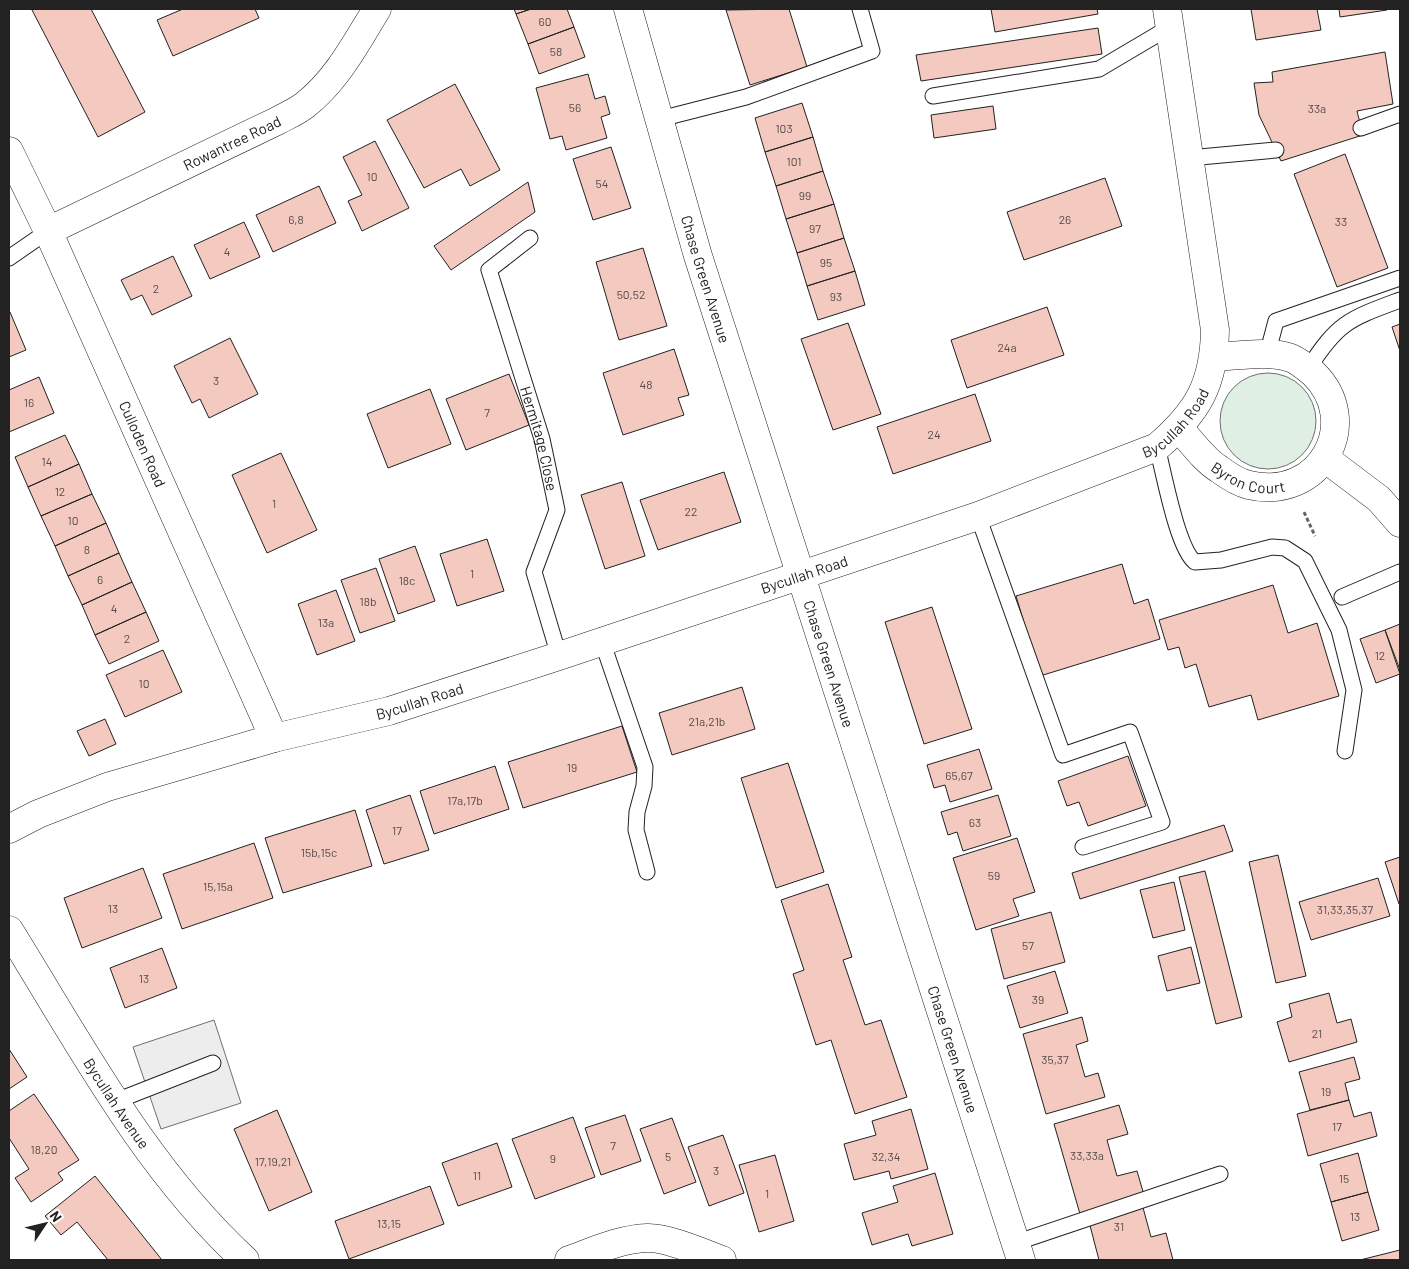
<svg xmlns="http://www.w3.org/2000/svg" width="1409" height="1269" font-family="Barlow,sans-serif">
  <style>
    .green { fill: #e0efe3; stroke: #6f6f6f }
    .parking { fill: #ededed; stroke: #6f6f6f }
    .building { fill: #f3c9c0; stroke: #222 }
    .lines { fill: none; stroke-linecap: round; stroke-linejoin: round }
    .lane-casing { stroke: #222; stroke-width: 17 }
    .street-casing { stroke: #222; stroke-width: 29 }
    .path { stroke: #646464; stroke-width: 3; stroke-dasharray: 4 2.5; stroke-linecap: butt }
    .lane { stroke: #fff; stroke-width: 15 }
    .street { stroke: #fff; stroke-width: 28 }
    .labels { text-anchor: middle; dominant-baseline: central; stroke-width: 4; stroke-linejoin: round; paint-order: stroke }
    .number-label { font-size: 12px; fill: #564c4a }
    .street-label { font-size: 15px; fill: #222; stroke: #fff }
  </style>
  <rect width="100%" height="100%" fill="#fff"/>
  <path class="green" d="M1220 421a48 48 0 1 1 96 0a48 48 0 1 1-96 0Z"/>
  <path class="parking" d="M214,1020L241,1103L161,1129L133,1047Z"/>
  <path class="building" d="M35,9H91L145,112L98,137L32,10Z
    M183,9H255L259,18L173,56L157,20Z
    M514,9H531L516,14Z
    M531,9H567L574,27L528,44L516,14Z
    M789,9L807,67L750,85L726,10Z
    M991,9H1097L1098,14L995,32Z
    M1251,9H1317L1321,30L1256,40Z
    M1339,9H1386L1387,10L1340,17Z
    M574,27L585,57L539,74L528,44Z
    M1098,28L1102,54L921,81L916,55Z
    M1385,52L1393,104L1357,111L1363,135L1281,161L1259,115L1254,83L1273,82L1272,72Z
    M588,74L595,99L605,96L610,114L601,117L607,138L566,150L562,136L550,139L536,88Z
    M455,84L500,170L470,186L461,169L424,188L387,120Z
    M802,103L813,137L765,152L755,118Z
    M993,106L996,129L934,138L931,115Z
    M813,137L823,171L776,186L765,152Z
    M375,141L409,208L362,231L348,201L362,195L343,157Z
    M611,147L631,208L593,220L573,159Z
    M1345,154L1388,268L1337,287L1294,174Z
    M823,171L834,204L786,219L776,186Z
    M1105,178L1122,226L1024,260L1007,212Z
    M528,182L535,212L451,270L434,246Z
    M319,186L336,223L273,252L256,215Z
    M834,204L844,238L797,253L786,219Z
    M244,222L260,257L210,279L194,245Z
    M844,238L855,271L807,286L797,253Z
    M643,248L667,326L619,340L596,262Z
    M173,256L192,296L152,315L142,295L131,300L121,280Z
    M855,271L865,305L818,320L807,286Z
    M1047,307L1064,355L967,388L951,340Z
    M10,312L26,350L9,357V313Z
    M848,323L881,414L833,430L801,339Z
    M1400,324V351L1392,327Z
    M230,338L258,394L209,418L200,399L192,403L174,366Z
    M674,349L689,395L678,398L684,415L623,435L603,373Z
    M509,374L529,425L466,450L446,399Z
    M39,377L54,413L9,432V390Z
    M430,389L451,444L388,468L367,414Z
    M975,394L991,441L893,474L877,427Z
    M65,435L79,464L28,487L15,457Z
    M281,453L317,530L267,553L232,475Z
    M79,464L92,494L41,516L28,487Z
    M724,472L741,522L658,550L640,500Z
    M622,482L645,556L605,569L581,495Z
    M92,494L106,523L55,546L41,516Z
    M106,523L119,553L68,576L55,546Z
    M487,539L504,591L457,606L440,554Z
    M415,546L435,601L398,614L379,559Z
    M119,553L132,582L82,605L68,576Z
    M1122,564L1134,604L1148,599L1160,639L1040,676L1016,596Z
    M376,568L395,621L360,633L341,580Z
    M132,582L146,612L95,635L82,605Z
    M1273,585L1288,633L1317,623L1339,696L1258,720L1251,695L1209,707L1196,664L1185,668L1179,647L1168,650L1159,620Z
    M336,590L355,641L317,655L298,604Z
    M932,607L972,729L924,744L885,622Z
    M146,612L159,641L109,664L95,635Z
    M1400,624V670L1385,630Z
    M1385,630L1400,674L1376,683L1360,639Z
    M163,650L182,692L125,717L106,675Z
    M742,687L755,729L672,755L659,713Z
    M105,719L116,744L89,756L77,731Z
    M622,726L637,772L523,808L508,762Z
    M979,749L992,789L950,802L945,785L934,788L927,765Z
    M1128,756L1146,806L1088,826L1079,802L1067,806L1058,781Z
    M788,763L824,872L776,888L741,778Z
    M495,766L509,809L434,834L420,791Z
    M410,795L429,850L384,864L366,810Z
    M998,795L1011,836L963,851L957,832L948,835L941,812Z
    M355,810L372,866L283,893L265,838Z
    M1224,825L1233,851L1080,899L1072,873Z
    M1017,838L1035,892L1013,899L1019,916L976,930L953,858Z
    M254,843L273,898L182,929L163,874Z
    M1278,855L1306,976L1276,983L1249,862Z
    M1400,857V904H1399L1385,862Z
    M143,868L162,918L82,948L64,898Z
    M1205,871L1242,1017L1216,1024L1179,877Z
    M1378,878L1390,916L1311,940L1299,902Z
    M1174,882L1185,930L1153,938L1140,890Z
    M828,884L852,957L843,960L865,1025L881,1020L907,1097L855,1114L831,1040L816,1045L793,974L804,970L781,900Z
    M1051,912L1065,962L1004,979L991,929Z
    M1191,947L1200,983L1167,991L1158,956Z
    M162,948L177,988L125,1008L110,968Z
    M1055,971L1068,1013L1020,1028L1007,986Z
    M1329,993L1337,1023L1351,1019L1357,1042L1289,1062L1277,1022L1292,1017L1289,1004Z
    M1082,1017L1088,1041L1076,1045L1085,1077L1098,1073L1105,1097L1046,1114L1023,1034Z
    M9,1049L27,1077L9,1089Z
    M1354,1057L1360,1079L1345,1083L1349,1100L1310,1110L1299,1072Z
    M34,1094L79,1160L58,1173L63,1180L31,1202L15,1178L29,1169L9,1138V1111Z
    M1349,1100L1354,1117L1371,1112L1377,1136L1308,1156L1297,1114Z
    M1119,1105L1128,1134L1107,1140L1117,1176L1137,1171L1144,1195L1080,1214L1054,1124Z
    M911,1109L928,1169L891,1179L889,1171L854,1180L844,1144L876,1135L872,1121Z
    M277,1110L312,1192L269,1211L234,1129Z
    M625,1115L641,1161L601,1175L585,1128Z
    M573,1117L595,1177L535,1199L512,1139Z
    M672,1118L696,1182L664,1194L640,1129Z
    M723,1135L744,1193L709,1206L688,1147Z
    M497,1143L512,1187L458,1206L442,1163Z
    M1358,1153L1368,1192L1331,1202L1320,1164Z
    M775,1155L794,1221L759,1232L739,1165Z
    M935,1173L953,1234L912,1246L908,1234L872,1245L862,1213L898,1202L893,1186Z
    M95,1176L162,1260H108L77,1222L61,1235L45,1216Z
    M430,1186L444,1224L349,1259L335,1221Z
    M1368,1192L1379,1230L1342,1241L1331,1202Z
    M1142,1204L1151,1237L1166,1233L1173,1260H1099L1088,1218Z
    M1400,1250V1260H1360Z"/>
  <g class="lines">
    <g class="lane-casing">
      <g id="lane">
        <path d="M933,96L1099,69L1170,27"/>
        <path d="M660,119L746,97L872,51L860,9"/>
        <path d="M1361,128L1400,114"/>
        <path d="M1189,158L1276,150"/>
        <path id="s1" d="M530,238L489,270L542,439L557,510L534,572L559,656"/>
        <path d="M9,258L48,231"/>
        <path d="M1267,355L1276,321L1400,278"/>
        <path d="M1308,369C1338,322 1349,319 1400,300"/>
        <path d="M1157,447C1164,473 1177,548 1195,562L1221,560L1272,547L1285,548L1305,561L1339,630L1354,690L1345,751"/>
        <path d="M978,516L1063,755L1130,732L1162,822L1083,847"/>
        <path d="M1342,597L1400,572"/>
        <path d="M602,641L645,767L644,786L637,812L636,830L647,872"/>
        <path d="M116,1101L213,1063"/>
        <path d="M1015,1243L1220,1174"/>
      </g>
    </g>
    <g class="street-casing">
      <g id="street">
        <path id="s2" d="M628,9L698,256L1021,1260"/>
        <path id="s3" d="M9,151L48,231L274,738"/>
        <path id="s4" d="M48,231L277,121C286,116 296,112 305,105C337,80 356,43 377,9"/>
        <path id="s5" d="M1179,428C1191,441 1204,460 1219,469C1227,475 1240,483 1249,485C1320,502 1364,422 1313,373C1307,368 1298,361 1291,358C1268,350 1238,356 1215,357"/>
        <path d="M1326,459L1379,499L1400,523"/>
        <path id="s6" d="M9,829L38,814L107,787L274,738L389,711L559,656L978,516L1157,447C1198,412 1214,384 1215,330L1167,9"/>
        <path id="s7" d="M9,930C80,1044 145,1168 245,1260"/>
        <path d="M569,1260C594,1251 620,1239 647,1238C667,1237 703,1253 722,1260"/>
      </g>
    </g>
    <path class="path" d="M1304,512L1315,536"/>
    <use href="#lane" class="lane"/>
    <use href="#street" class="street"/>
  </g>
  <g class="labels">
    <g class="number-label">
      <text x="545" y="21">60</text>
      <text x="556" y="51">58</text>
      <text x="575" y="107">56</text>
      <text x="1317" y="108">33a</text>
      <text x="784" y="128">103</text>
      <text x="794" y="161">101</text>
      <text x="372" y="176">10</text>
      <text x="602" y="183">54</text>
      <text x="805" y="195">99</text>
      <text x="296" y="219">6,8</text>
      <text x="1065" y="219">26</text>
      <text x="1341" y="221">33</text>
      <text x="815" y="228">97</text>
      <text x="227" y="251">4</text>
      <text x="826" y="262">95</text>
      <text x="156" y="288">2</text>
      <text x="631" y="294">50,52</text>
      <text x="836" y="296">93</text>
      <text x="1007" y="347">24a</text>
      <text x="216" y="380">3</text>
      <text x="646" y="384">48</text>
      <text x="29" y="402">16</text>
      <text x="487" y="412">7</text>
      <text x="934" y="434">24</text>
      <text x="47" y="461">14</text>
      <text x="60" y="491">12</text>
      <text x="274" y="503">1</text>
      <text x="691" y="511">22</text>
      <text x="73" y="520">10</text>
      <text x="87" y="549">8</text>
      <text x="472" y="573">1</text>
      <text x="100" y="579">6</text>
      <text x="407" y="580">18c</text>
      <text x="368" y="601">18b</text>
      <text x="114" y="608">4</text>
      <text x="326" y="622">13a</text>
      <text x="127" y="638">2</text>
      <text x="1380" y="655">12</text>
      <text x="144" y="683">10</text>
      <text x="707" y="721">21a,21b</text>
      <text x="572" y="767">19</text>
      <text x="959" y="775">65,67</text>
      <text x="465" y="800">17a,17b</text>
      <text x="975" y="822">63</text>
      <text x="397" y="830">17</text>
      <text x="319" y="852">15b,15c</text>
      <text x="994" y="875">59</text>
      <text x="218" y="886">15,15a</text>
      <text x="113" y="908">13</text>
      <text x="1345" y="909">31,33,35,37</text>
      <text x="1028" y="945">57</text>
      <text x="144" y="978">13</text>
      <text x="1038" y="999">39</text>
      <text x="1317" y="1033">21</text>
      <text x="1055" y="1059">35,37</text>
      <text x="1326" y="1091">19</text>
      <text x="1337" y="1126">17</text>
      <text x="613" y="1145">7</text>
      <text x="44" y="1149">18,20</text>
      <text x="1087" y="1155">33,33a</text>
      <text x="668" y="1156">5</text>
      <text x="886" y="1156">32,34</text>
      <text x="553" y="1158">9</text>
      <text x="273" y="1161">17,19,21</text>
      <text x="716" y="1170">3</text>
      <text x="477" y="1175">11</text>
      <text x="1344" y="1178">15</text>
      <text x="767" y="1193">1</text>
      <text x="1355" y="1216">13</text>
      <text x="389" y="1223">13,15</text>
      <text x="1119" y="1226">31</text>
    </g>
    <g class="street-label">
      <text stroke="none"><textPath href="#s4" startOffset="204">Rowantree Road</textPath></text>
      <text stroke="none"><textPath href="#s2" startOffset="281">Chase Green Avenue</textPath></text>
      <text stroke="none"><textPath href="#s6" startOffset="1241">Bycullah Road</textPath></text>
      <text stroke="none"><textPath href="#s1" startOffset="228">Hermitage Close</textPath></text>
      <text stroke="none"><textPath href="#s3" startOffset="322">Culloden Road</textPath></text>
      <text stroke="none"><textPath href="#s5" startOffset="89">Byron Court</textPath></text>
      <text stroke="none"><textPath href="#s6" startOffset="836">Bycullah Road</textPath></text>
      <text stroke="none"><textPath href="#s2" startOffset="685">Chase Green Avenue</textPath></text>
      <text stroke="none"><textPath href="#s6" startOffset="431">Bycullah Road</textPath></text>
      <text stroke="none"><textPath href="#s2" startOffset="1090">Chase Green Avenue</textPath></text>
      <text stroke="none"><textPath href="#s7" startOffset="204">Bycullah Avenue</textPath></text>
    </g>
  </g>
  <rect width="1409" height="1269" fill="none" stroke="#222222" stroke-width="20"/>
  <g transform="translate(45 1224) rotate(55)" stroke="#ffffff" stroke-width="4" paint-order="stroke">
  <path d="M0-4L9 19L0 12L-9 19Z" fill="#222222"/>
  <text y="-8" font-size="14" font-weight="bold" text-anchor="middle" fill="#222222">N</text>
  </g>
</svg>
